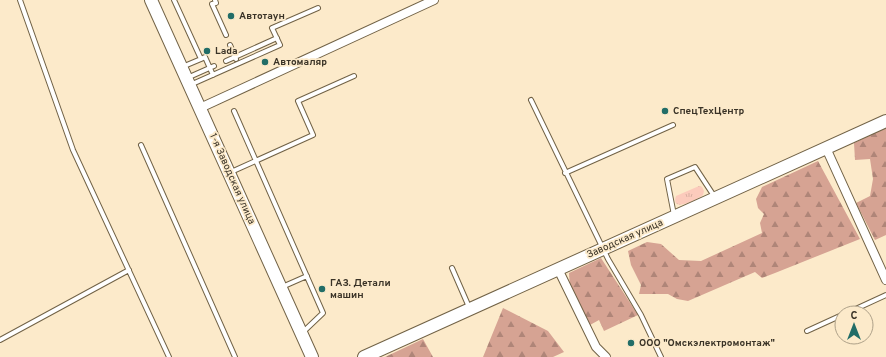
<svg xmlns="http://www.w3.org/2000/svg" width="886" height="357" font-family="Overpass,sans-serif">
  <style>
    .grass { fill: url(#grass-tufts) }
    .forest { fill: url(#forest-firs) }
    .lines { fill: none; stroke-linecap: round; stroke-linejoin: round }
    .lane-casing { stroke: #716246; stroke-width: 6 }
    .street-casing { stroke: #716246; stroke-width: 10 }
    .secondary-casing { stroke: #716246; stroke-width: 14 }
    .lane { stroke: #fff; stroke-width: 4 }
    .street { stroke: #fff; stroke-width: 8 }
    .secondary { stroke: #fff; stroke-width: 12 }
    .poi-dot { fill: #226d67; stroke: #fceaca; stroke-width: 1.5 }
    .labels { text-anchor: middle; dominant-baseline: central; stroke-width: 3.5; stroke-linejoin: round; paint-order: stroke }
    .poi-label { font-size: 10px; font-weight: bold; fill: #3a3327; stroke: #fceaca; text-anchor: start }
    .street-label { font-size: 10px; fill: #3a3327; stroke: #fceaca }
  </style>
  <defs>
    <pattern id="grass-tufts" width="24" height="20" patternUnits="userSpaceOnUse"><rect width="24" height="20" fill="#fccbbc"/><path d="M3 7l-1-3M5 7V3M7 7l1-3M15 17l-1-3M17 17v-4M19 17l1-3" fill="none" stroke="#d9afa2"/></pattern>
    <pattern id="forest-firs" width="22" height="20" patternUnits="userSpaceOnUse"><rect width="22" height="20" fill="#d6a393"/><path d="M5 1l3.5 6h-7zM16 11l3.5 6h-7z" fill="#af8578"/></pattern>
  </defs>
  <rect width="100%" height="100%" fill="#fceaca"/>
  <path class="grass" d="M699,186L702,187L704,191L703,195C698,199 670,214 676,196Z"/>
  <path class="forest" d="M886,128V235L875,240L856,203L870,196L873,179L870,159L855,160L854,143Z
    M818,161L860,239L775,273L762,278L755,272L688,301L677,299L668,294H639L641,285L631,265L628,251L647,242L661,244L679,260L701,261L762,233L760,223L764,214L758,208L756,199L762,187Z
    M601,258L638,315L604,331L599,320L590,325L570,288L569,273Z
    M503,308L548,331L564,352L553,357H483Z
    M423,339L433,357H385Z"/>
  <g class="lines">
    <g class="lane-casing">
      <path id="lane" d="M20,0L73,150L169,357
        M174,0L201,59L182,67
        M215,0L216,3L212,4L226,35
        M230,45L236,59
        M201,59L205,57L213,75
        M226,61L277,38
        M187,78L214,66
        M190,85L280,45L272,28L318,8
        M531,100L608,259L641,315L661,357
        M234,111L323,313L302,333
        M141,145L235,357
        M231,172L313,135L298,101L354,76
        M565,173L673,125
        M674,215L667,179L695,167L714,196
        M452,268L469,307
        M282,287L307,276
        M847,313L886,295
        M807,331L842,315
        M0,340L129,270"/>
    </g>
    <g class="street-casing">
      <path id="street" d="M200,108L434,0
        M826,148L886,280
        M558,269L596,347L606,357"/>
    </g>
    <g class="secondary-casing">
      <path id="secondary" d="M151,0L312,357
        M364,357L886,121"/>
    </g>
    <use href="#lane" class="lane"/>
    <use href="#street" class="street"/>
    <use href="#secondary" class="secondary"/>
  </g>
  <g class="poi-dot">
    <circle cx="231" cy="16" r="4"/>
    <circle cx="207" cy="51" r="4"/>
    <circle cx="265" cy="62" r="4"/>
    <circle cx="665" cy="111" r="4"/>
    <circle cx="322" cy="289" r="4"/>
    <circle cx="631" cy="343" r="4"/>
  </g>
  <g class="labels">
    <g class="poi-label">
      <text x="239" y="16">Автотаун</text>
      <text x="215" y="51">Lada</text>
      <text x="273" y="62">Автомаляр</text>
      <text x="673" y="111">СпецТехЦентр</text>
      <text x="330" y="283">ГАЗ. Детали<tspan x="330" dy="12">машин</tspan></text>
      <text x="639" y="343">ООО "Омскэлектромонтаж"</text>
    </g>
    <g class="street-label">
      <text transform="translate(232 179) rotate(66)">1-я Заводская улица</text>
      <text transform="translate(625 239) rotate(-24)">Заводская улица</text>
    </g>
  </g>
  <g transform="translate(854 325)"><circle r="19" fill="#fceaca" stroke="#aea189"/>
  <path d="M0-3L7 15L0 10L-7 15Z" fill="#226d67"/>
  <text y="-6" font-size="11" font-weight="bold" text-anchor="middle" fill="#3a3327">С</text>
  </g>
</svg>
